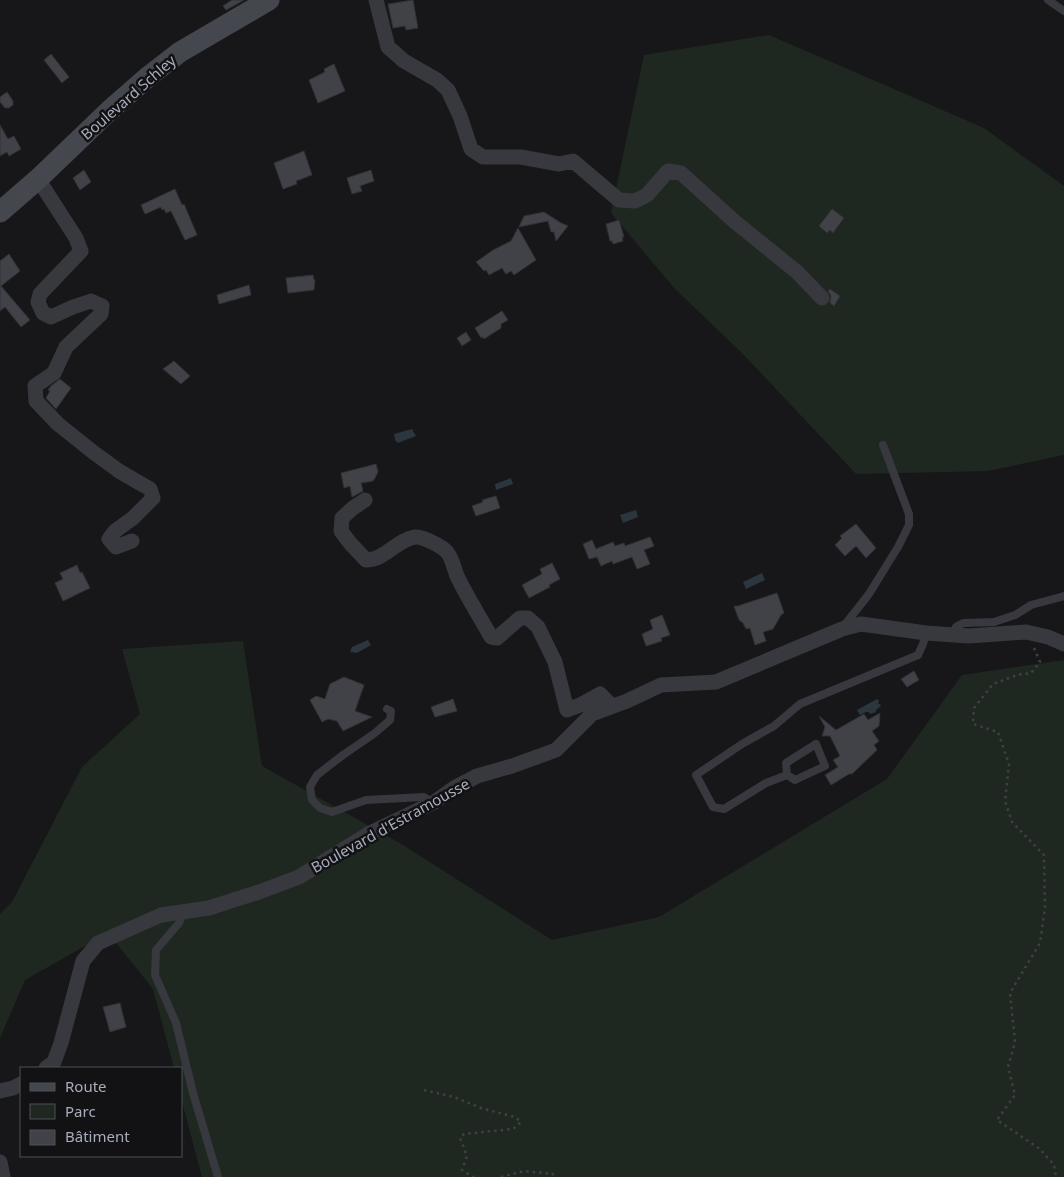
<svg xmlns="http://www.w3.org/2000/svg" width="1064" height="1177" font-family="'Noto Sans',sans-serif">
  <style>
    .green { fill: #1e2820 }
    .water { fill: #2b363f }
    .building { fill: #414247; stroke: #313136 }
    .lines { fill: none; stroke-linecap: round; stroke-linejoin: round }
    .path { stroke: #3d4046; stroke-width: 2.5; stroke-dasharray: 2.5 4; stroke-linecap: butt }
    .lane { stroke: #38383f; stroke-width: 8 }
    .street { stroke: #38383f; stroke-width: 15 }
    .secondary { stroke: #45474f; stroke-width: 21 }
    .labels { text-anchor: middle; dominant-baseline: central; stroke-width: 5; stroke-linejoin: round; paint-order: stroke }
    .street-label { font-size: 15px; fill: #a8adbb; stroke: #121214 }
  </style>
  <rect width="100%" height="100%" fill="#171719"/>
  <path class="green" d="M769,35L984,128L1064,186V455L988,471L856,474L743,354L675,289L611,213L644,55Z
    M243,641L262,766L403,845L552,940L659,917L887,779L962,675L1064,660V1177H202L181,1098V1068H174L153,989L108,933L25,980L0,1038V914L12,902L82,767L140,714L122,649Z"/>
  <path class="water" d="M412,429L416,436L398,443L395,440L394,434Z
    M511,478L513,484L496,490L495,484Z
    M636,510L638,517L623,523L620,515Z
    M762,573L765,580L746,589L743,582Z
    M368,640L371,645L357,653L350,652L352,647Z
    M877,699L879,701L878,704H880L881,706L876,710V712L870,714L869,712H866L860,715L857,710Z"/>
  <path class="building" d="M232,0H244L226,10L223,6Z
    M413,0L418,28L406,30L405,26L393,28L388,4Z
    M51,54L69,77L62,83L44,60Z
    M334,64L345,91L318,103L309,80L325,72L324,69Z
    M7,92L13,101V105L9,108H5L0,102V97Z
    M0,125L8,139L14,136L21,149L9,156L7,152L0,156Z
    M304,151L312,175L296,181L297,184L283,189L274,163Z
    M84,170L91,182L80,190L73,178Z
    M371,170L374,181L360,186L362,191L352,194L347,178Z
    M175,189L182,205L184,204L197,235L185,240L171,211L166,213L164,209L162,210L161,207L145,214L141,205Z
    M832,209L844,218L833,233L830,230L827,233L819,226Z
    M544,212L561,223L568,226L556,241L554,232H551L548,221L519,227L524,216Z
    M619,220L624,237H622L623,241L613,244L612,241H610L606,224Z
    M518,228L536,260L514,275L511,271L506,274L502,268L489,275L486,270L484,271L476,262L493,250L511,241Z
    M9,254L20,271L1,286L30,320L21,327L5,307L0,311V261Z
    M313,275L314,280H315L314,290L288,293L286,278Z
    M249,285L251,295L219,304L217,295Z
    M830,289L840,296L834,306L830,303L831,296L828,291Z
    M502,311L508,320L501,324V328L484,339L483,337L481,338L475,328Z
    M466,332L471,340L462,346L457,338Z
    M174,361L190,376L181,384L163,369Z
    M60,379L71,388L56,409L46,398L50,391L48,390L51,386Z
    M376,464L378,472L375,478L373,481L361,483L363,491L352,497L350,486L344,488L341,473Z
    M496,496L500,508L476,516L472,506L483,502L482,500Z
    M856,524L876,548L866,558L856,546L845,556L835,545L842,538L840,536Z
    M650,537L654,546L644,550L650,564L637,569L632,557L613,564L612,561L601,566L597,557L589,559L583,544L592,540L596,549L613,542L615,546L624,543L625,546Z
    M552,563L560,579L549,585L550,587L529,598L522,585L542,574L540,569Z
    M77,565L80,573L82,572L90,588L63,601L55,583L63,579L60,573Z
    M777,593L784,613L781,615L773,629L763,632L766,641L755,645L750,628L746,629L743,623L739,620L734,606H738Z
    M662,615L670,635L661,638L662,641L646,646L642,634L653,629L650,620Z
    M914,671L919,680L907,687L901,679Z
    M344,677L364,685L355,711L372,717L343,731L337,721L328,719L322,722L310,700L316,696L325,699L330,684Z
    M453,699L457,711L435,717L431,707Z
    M880,713L879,726L872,731L879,741L874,745L877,750L852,774H849L831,785L825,775L838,767L833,760L840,756L830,736H822L825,727L819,716L836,730L864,714L868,720Z
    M120,1003L126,1027L110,1032L103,1007Z"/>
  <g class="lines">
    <path class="path" d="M1034,648L1040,662L1031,673L1017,675L993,684L974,708L973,724L998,732L1009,764L1005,801L1012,822L1044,855L1045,908L1040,943L1010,993L1015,1042L1008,1067L1015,1095L997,1120L1040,1149L1054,1165L1056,1177
      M424,1090L454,1097L481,1108L515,1117L521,1122L513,1129L464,1134L460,1138L467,1156L462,1170L473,1177H479
      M501,1177L524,1171L553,1174L551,1177"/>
    <path class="lane" d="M1048,0L1064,11
      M843,627L869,594L898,547L909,525V514L883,445
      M952,635L956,627L963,623L994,622L1015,615L1031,605L1064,596
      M387,709L391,711L390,720L375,733L343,755L317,775L310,787L312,800L320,808L332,812L366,800L424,797L433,803
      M787,775L786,763L816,744L825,766L795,780L787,775L766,783L724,809L713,807L696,775L742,744L774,726L800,704L918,655L923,644L926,633
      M184,911L179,923L156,950L155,975L176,1023L193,1093L218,1177"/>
    <path class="street" d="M376,0L388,47L404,61L437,80L448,90L460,116L471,149L483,157H521L559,164L573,161L619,200L635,201L647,195L668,171L681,173L734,221L797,272L822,298
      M38,179L76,238L81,251L40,294L38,302L43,313L51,317L73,307L91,301L102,306L101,314L66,347L54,373L35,386L36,401L58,424L93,452L119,471L150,489L153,498L133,518L115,531L109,539L116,547L132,541
      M365,500L353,508L342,518L341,531L350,543L366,560C385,560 396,540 415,537C422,536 441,546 446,551C452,556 454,569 457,576C467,597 480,617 491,637L497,638L520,618H528L538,627L555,662L567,710L580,705L600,694L612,706
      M46,1068L54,1062L61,1043L83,961L98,943L161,915L209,908L259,892L299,877L370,833L433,803L454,788L477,776L512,766L556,750L592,714L627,701L661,685L716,682L842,629L861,624L926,633L969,636L1026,632L1048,637L1064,644
      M0,1091L13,1088L21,1084
      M0,1162L3,1177"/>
    <path class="secondary" d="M0,212L38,179L110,110L149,76L180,52L269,0"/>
  </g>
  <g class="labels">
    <g class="street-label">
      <text transform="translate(128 97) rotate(-41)">Boulevard Schley</text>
      <text transform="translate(390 825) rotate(-29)">Boulevard d'Estramousse</text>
    </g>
  </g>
  <rect x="20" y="1067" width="162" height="90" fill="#121214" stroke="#4e5057"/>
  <rect x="30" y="1083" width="25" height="8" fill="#45474f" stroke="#4e5057"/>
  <text x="65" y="1092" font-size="15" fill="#a8adbb">Route</text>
  <rect x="30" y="1104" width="25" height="15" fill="#1e2820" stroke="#4e5057"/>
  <text x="65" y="1117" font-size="15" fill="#a8adbb">Parc</text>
  <rect x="30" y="1130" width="25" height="15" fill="#414247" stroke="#4e5057"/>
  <text x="65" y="1142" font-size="15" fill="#a8adbb">Bâtiment</text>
</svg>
